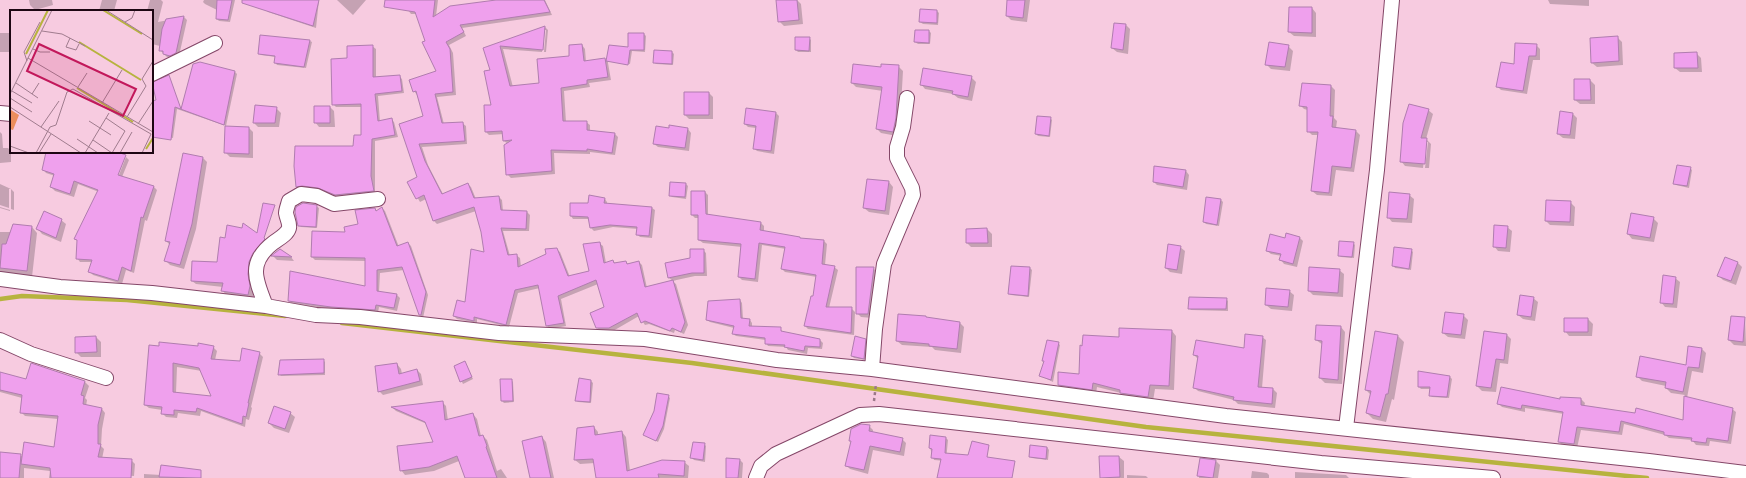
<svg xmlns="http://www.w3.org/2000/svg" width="1746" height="478" font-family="Overpass,sans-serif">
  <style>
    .shadow { fill: #0003; fill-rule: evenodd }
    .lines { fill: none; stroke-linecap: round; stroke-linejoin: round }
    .stream { stroke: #b7b33e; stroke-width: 4.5 }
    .building { fill: #efa0ed; stroke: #b07daf; fill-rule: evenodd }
    .minor-casing { stroke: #844768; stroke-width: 16 }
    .path { stroke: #9b7889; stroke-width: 2.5; stroke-dasharray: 3 3; stroke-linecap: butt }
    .minor { stroke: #fff; stroke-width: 14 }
    .inset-river { fill: none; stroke: #b7b33e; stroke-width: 2 }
    .inset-road { fill: none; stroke: #a07c8e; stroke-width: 1 }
    .view { fill: #c2185b; fill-opacity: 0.15; stroke: #c2185b; stroke-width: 2 }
    .inset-edge { fill: none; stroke: #1d0613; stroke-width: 2 }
  </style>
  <rect width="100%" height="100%" fill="#f7cbe0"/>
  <path class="shadow" d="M29,0H52L53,5L35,10L30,5Z
    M102,0H117L114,11H99Z
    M150,0H161L163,2L158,22L184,17L187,20L179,56L174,58L167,57L160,50V46L152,44V11H147Z
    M204,0H235L230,22L219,21L217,19V10L205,4L203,2Z
    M265,0H319L316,28L268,12L264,9Z
    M337,0H366L353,15Z
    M410,0H438L436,16L503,0H545L552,15L462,28L466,36L449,45L453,53L456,95L437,97L444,124L462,123L466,126L467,144L422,147L428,165L443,194L468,184L471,187L476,199L499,197L502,200L503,211L527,212L530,215L529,231H503L510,256L516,255L520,258L521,267L556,249L560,252L570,277L591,272L599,243L603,246L606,263L613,261L616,264L626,262L628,264L639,262L642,265L647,288L673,281L669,278L703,250L706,253L707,276H695L672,281L676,284L688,325L684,334L675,330L674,333L649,324L645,325L639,316L613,331H601L597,328L605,308L598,284L561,299L566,326L550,329L547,326L540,288L518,293L509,327L477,319V323L457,319L454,316L466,303L485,254L482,232L476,211L437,224L434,221L426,199L420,202L409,183L419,178L400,124L424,117L417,95L414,91L437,71L417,14H411L408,10Z
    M779,0H797L801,4L803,24L784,26L779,21Z
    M1008,0H1030L1027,22L1011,20L1007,16Z
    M1548,0H1589V6L1550,4Z
    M1312,8L1316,13V37L1294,36L1289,32Z
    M937,11L939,13L938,25L923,24L920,22Z
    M1126,25L1130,29L1128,54L1117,52L1112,48Z
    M545,27L548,30L546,52H544L546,30H544L542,52L503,49L513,87L541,84L582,45L585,49L586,62L605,59L607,61L609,46L629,48L644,34L646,36L645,52L632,51L630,64L608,61V63L630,66L608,63L611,80L589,83L590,87L564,91L566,122H586L590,125V131L615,134L618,137L615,155L590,152V154L554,153L555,174L511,178L507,174L508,144L504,141V134L489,135L486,132L492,106V71L484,49Z
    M929,31L931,33L930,44H918L915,42Z
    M0,33H11V52H0Z
    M261,36L310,41L312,42L306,68L277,65L275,62L276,57L261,55L259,53Z
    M1617,37L1622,42L1623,65L1597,67L1592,63Z
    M809,38L811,40V52H798L796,50Z
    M1536,45L1540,49V60H1533L1527,94L1501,90L1498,87L1515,65Z
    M372,46L376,49V78L399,76L402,79L404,93L378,96L380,122L391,119L394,122L398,137L375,141V193L339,198L322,190L306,188L299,190L296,187L354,148L362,136V107H336L333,104L348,59Z
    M1288,46L1293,51L1290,71L1271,69L1266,64Z
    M655,51L672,52L674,54L673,65L656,64L654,62Z
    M1697,54L1701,58L1702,72H1680L1675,68Z
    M200,63L235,72L237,74L226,126L177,109L173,138L152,134V109L158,100L152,83L168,76L181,109L194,65Z
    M898,66L903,71L900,123L897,136L881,133L877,129L883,91L856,87L852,83L882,68Z
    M971,77L976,82L972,101L958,98L953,94L925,89L921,84Z
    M1575,80H1590L1595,85V104H1580L1575,100Z
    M1303,84L1331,86L1335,90L1334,118L1337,121L1336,128L1356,131L1360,135L1354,172L1336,170L1332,196L1317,195L1312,191L1319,135H1312L1308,131V110L1304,109L1300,105Z
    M709,93L713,97V119H689L685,115Z
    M330,107L334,111L335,127H319L315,122Z
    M276,108L281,113L279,127H258L254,123Z
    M1428,110L1433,114L1426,139L1431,144L1429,168H1425L1428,142H1426L1423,168L1405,166L1401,161Z
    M776,113L779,116L774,154L757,151L754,148L756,128L748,127L745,124Z
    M1573,114L1577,118L1575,139L1563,138L1558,134Z
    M1050,118L1052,120L1050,137L1038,136L1036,134Z
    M249,128L253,132V158L230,157L225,152Z
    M688,129L691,133L689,151L658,147L654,144Z
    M0,132L2,134L3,148H8L11,151V162L0,163Z
    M47,152H119L118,154L126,157H124L115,179L117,180L126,157L129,160L122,177L154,187L157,190L147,221L145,220L134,273L126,270L122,284L93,275L89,271L92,262H80L77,258L78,242L76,239L99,192L78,184L74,197L55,191L51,187L55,176L46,173L43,169Z
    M203,158L207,162L196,229L184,269L170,265L166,261L170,245L166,241Z
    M1690,168L1692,170L1689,188L1676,185L1674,183Z
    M1186,171L1189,175L1187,190L1157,185L1154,182Z
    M889,182L893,187L889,215L869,212L864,208Z
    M0,184L11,189H9V208L0,205Z
    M686,184L688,186L686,199L672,197L670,195Z
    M11,189L14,192V210L11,209Z
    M705,192L708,195V216L761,223L764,226V232L801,239L824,241L827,244L825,265L834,267L838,270L829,308H851L855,312L854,335L808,329L805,326L814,297L817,277L785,272L782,269L786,249L762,245L758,282L742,280L739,277L742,247L703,243L699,240V218H695L692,215Z
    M1409,195L1414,199L1412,223L1392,222L1388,217Z
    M605,199L607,202V204L652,208L655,210L652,238L640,237L637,234L638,229L613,227L594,231L591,228L590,219H573L571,216Z
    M1221,200L1223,202L1219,226L1206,224L1204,222Z
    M1570,202L1575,207L1574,226L1550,225L1546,221Z
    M316,206L319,208L317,228L301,227L299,225Z
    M0,207L10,210V211L0,208Z
    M382,208L385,211L399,247L408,243L411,246L428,295L423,318L420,315L404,270L380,273L379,292L397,295L400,298L397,311L379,307L378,313L334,310L292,304L289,301L366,288V261L315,260L312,257L359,225L375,209L377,211Z
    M1653,218L1658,223L1654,242L1632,239L1628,234Z
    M61,220L66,224L61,242L42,234L38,229Z
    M32,227L37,233L32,277L0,273V232H11Z
    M1507,227L1512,231L1510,252L1498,251L1494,246Z
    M987,229L992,234V247H971L967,243Z
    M1299,237L1303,241L1297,267L1284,264L1281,260L1282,256L1271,254L1267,251L1286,239Z
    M265,239L268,243L252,299L226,295L223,291V287L196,284L192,281Z
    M1353,243L1355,245L1354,258L1341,257L1339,255Z
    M1180,247L1185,251L1182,274L1170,272L1166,268Z
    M280,250L291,257L294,261L277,260L273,256Z
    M1411,250L1413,252L1411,270L1395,268L1393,265Z
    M1725,258L1738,263L1742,267L1736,285L1723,280L1718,275Z
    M873,268L877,272L872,318L861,317L857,313Z
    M1030,268L1032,270L1029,297L1011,295L1009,293Z
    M1339,270L1344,274L1343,297L1313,295L1309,291Z
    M1675,278L1680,282L1677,308L1665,307L1661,302Z
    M1289,291L1294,295L1292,311L1271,309L1266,305Z
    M1533,298L1538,302L1535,321L1523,319L1518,315Z
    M1226,299L1228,301V311L1191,310L1189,308Z
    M740,300L742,303L743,319L750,320L752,323V327L780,328L783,333L820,340L823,343L822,349L808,348L807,354L788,350L786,347L768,346L766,343V340L736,336L733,334L734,328L710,322L707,320Z
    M1463,315L1468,320L1465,339L1448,337L1443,333Z
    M1745,318L1746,346L1734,345L1729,340Z
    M1565,319H1588L1593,324L1592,336H1569L1565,331Z
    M960,323L964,327L961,353L935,350L932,347L902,345L897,341Z
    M1341,327L1345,332L1342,384L1325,383L1320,378L1323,345L1316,340Z
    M1172,331L1176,336L1174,390L1155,389L1153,401L1126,398L1121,393L1097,387L1096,394L1063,389L1059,385L1080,375L1120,338Z
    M1376,333L1398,336L1404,342L1394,400L1392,399L1386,422L1373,419L1367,413L1371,395L1366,390Z
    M1507,335L1511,339L1508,364L1500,363L1496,392L1482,391L1477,386Z
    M96,337L101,342V357H81L76,352Z
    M1262,337L1266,340L1262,388L1273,389L1277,393L1275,408L1238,404L1234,400L1198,391L1194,387L1198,359L1194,355L1245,349Z
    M865,340L867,342L866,360L854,358L852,356Z
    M1058,343L1060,345L1053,382L1041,376L1045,362L1044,361Z
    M160,347H213L217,351L215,360L240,362L259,353L263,357L251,407L252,408L249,420L246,419L245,427L201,411L200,416L178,413L177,418L166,417L162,413V410L149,408L145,405ZM177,367L202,371L213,397L176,393Z
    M1701,348L1706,353L1703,373L1692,371L1687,398L1732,409L1736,412L1731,444L1710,441L1709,446L1696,445L1692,440L1669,438L1665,435L1624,424L1622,435L1581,430L1577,448L1563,446L1559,442L1564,414L1525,408V412L1502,407L1498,403L1581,399L1585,403L1584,407L1683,421L1685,395L1671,393L1666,388V386L1642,381L1637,376L1687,366Z
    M323,360L325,362V375L281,376L279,374Z
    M32,364L85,382L89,386L85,398L87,400L86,406L102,409L105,413L102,429L101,446L104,449L102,459L131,460L135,464L134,476L120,475V478H49L50,471L24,468V478H0V453L20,455L23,457L55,448L58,419L25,416L21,412L22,398L0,392V373L27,380Z
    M397,364L401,369L402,374L417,370L421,374L423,385L383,395L379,391Z
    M466,365L473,379L463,384L455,367Z
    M1450,377L1452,379L1449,398L1432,397L1430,395L1431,389H1421L1419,387Z
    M511,380L513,382L514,402L504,403L502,401Z
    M591,381L593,383L591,403L578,402L576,400Z
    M668,396L670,398L664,429L658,442L644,434Z
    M442,402L446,406L448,421L473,414L477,419L481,436H483L487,440L497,471L501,469L507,478H466L459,461L434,471L405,475L401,470L434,443L427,424L396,411L393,408Z
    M290,413L295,417L289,433L274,428L269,423Z
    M869,426L873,430V433L902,439L906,443L904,456L873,450L868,474L850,469L846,465L852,442L850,440Z
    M594,427L598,432V435L622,432L626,437L630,471L684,462L689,466L688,478H597L595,463L580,464L575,460Z
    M542,437L546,442L554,478H531Z
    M946,438L948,440L946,461L934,460L930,448Z
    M704,444L706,446L705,462L694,460L692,458Z
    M1047,447L1049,450L1048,460L1032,458L1030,456Z
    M1119,457L1124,461V478H1101Z
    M1201,459L1216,461L1220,465L1218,478H1199Z
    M740,460L743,463L742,478H727Z
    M1252,471L1267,473L1269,475V478H1251Z
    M185,472L184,478H144V474L161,475Z
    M1295,472L1346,475L1349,478H1295Z
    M1127,475L1146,476L1148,478H1127Z"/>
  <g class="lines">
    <path class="stream" d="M0,299L22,296L127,300L285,316
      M342,323L692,363L1146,427L1647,478"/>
  </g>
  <path class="building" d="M217,0H232L228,20L216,19Z
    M242,0H319L313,26L242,3Z
    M385,0H435L433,17L450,6L496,0H544L550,12L460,25L464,32L446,42L450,49L453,92L435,94L442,123L463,122L465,141L419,144L425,161L442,194L468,183L474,198L499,196L501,210L527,211L526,229L501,228L508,255L517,254L518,267L546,254L545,249L557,248L568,276L589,271L583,244L600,242L604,263L613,260L614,263L626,261L627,264L639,261L645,287L673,280L685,322L681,332L672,328L670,331L645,321L641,323L637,313L609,328H596L590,313L604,307L596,280L558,296L564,323L546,326L538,285L515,290L506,325L474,317V321L453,316L457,300L465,302L471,249L484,252L481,232L474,207L433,221L424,195L416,199L407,182L417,177L399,124L423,116L416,91L413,92L409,80L436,71L422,42L425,41L415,12L384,7Z
    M776,0H797L799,20L778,22Z
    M1007,0H1025L1023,18L1006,16Z
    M1289,7H1312V33L1288,32Z
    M920,9L937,10V23L919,22Z
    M184,16L176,53L170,56L163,54V51H159L162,29L166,19Z
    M1114,23L1126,24L1123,50L1111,48Z
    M545,26L543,50L500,46L510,86L539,83L537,59L569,56V45L582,44L584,61L605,58L608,77L587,80V84L561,88L563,121H587V130L615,133L612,153L587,149V151L551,150L552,171L506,175L504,145L512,140L503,141L502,131L485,132L484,105H491L484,71L490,70L483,48Z
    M915,30H929V43L914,42Z
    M628,33H644V50H630L628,65L606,61L609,45L628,47Z
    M260,35L310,40L304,67L274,63L275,56L258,54Z
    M1618,36L1619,61L1591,63L1590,38Z
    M795,37H810L809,51L795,50Z
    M1269,42L1289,45L1285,67L1265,65Z
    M1515,43L1537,44L1536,56H1529L1523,91L1496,87L1501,62L1514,64Z
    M373,45V77L400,75L402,91L375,94L378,121L392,118L395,135L372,139L371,176L374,191L335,195L318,188L302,186L296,187L294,166L295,146H353L354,135H361V104L332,105L331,59L347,58V46Z
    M654,50L672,51V64L653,63Z
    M1697,52L1698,68H1674V53Z
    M200,62L235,71L224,125L175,107L171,140L152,137V101L156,100L152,82L169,75L181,109L193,64Z
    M853,64L881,67V64L899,65L896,118L893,132L876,129L882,87L851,83Z
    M923,68L972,76L968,97L952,94L953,91L920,85Z
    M1574,79H1590L1591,100H1574Z
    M1302,83L1331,85L1330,116H1333L1332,127L1356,130L1351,168L1332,166L1329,193L1311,191L1318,132H1307V107L1299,106Z
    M684,92H709V115H684Z
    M1409,104L1429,109L1421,138H1427L1425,164L1400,162L1403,123Z
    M255,105L277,107L275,123H253Z
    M314,106H330V123H314Z
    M746,108L776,112L771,151L753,149L756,126L744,124Z
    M1560,111L1573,113L1570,135L1557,134Z
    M1037,116L1051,117L1049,136L1035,134Z
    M669,125L688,128L685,148L653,144L656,126L669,128Z
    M225,126L249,127V154L224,153Z
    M46,152H117L126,155L118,175L154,186L143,218L141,217L131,271L122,267L118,281L88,272L92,260L76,259L77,240L74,239L98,190L74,181L70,194L50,187L54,174L42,170Z
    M183,153L203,157L192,224L180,265L164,261L170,242L165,241Z
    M1677,165L1691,167L1687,186L1673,184Z
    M1154,166L1186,170L1183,187L1153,182Z
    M867,179L889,181L885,211L863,208Z
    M670,182L686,183L685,197L669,196Z
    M691,191H705L706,214L761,222L760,230L800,237V238L824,240L822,264L835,266L826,307H852L851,333L804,326L811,296H813L816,275L781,269L785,247L759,243L755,279L738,277L741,244L698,240V215H691Z
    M1389,192L1410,194L1407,219L1387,218Z
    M589,195L605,198L604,203L652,207L649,236L636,235L637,227L610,225L590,228L588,217L570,216V203H588Z
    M1206,197L1221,199L1217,225L1203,222Z
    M1546,200L1571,201L1570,222L1545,221Z
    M263,203L275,205L264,238L265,239L253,253L249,262L248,274L250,286L248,295L221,291L223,283L191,281L192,261L217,262L220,237L225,238L227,225L242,228L243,223L257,233Z
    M303,203L317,205L316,227L298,226L295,212L296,207Z
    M382,207L397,246L408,242L426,292L421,315H419L402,267L377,270V291L397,294L394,308L376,305L375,310L331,307L288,301L290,271L365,286V258L311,257L312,231L345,232L344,227L358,224L355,210L375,208L376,211Z
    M44,211L62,219L56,238L36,229Z
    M1631,213L1654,217L1650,238L1627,234Z
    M13,224L32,226L27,271L0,268L2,244H6Z
    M1494,225L1508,226L1506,248L1493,247Z
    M987,228L988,243H966V229Z
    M1286,233L1300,237L1293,264L1279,260L1281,254L1266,251L1270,234L1285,238Z
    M1339,241L1354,242L1352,257L1338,256Z
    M1168,244L1181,246L1177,270L1165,268Z
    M1394,247L1412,249L1409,269L1392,266Z
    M280,249L292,257L271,256Z
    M690,249H704V273H692L668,278L665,263L690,258Z
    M1725,257L1738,262L1731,281L1717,276Z
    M1011,266L1030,267L1028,296L1008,294Z
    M856,267H874L868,314H856Z
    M1309,267L1340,269L1338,293L1308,291Z
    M1663,275L1676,277L1673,304L1660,303Z
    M1266,288L1290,290L1288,307L1265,305Z
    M1520,295L1534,297L1531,317L1517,315Z
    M1189,297L1227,298L1226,309H1188Z
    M740,299L741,318L750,319L749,326L781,327V331L820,339V347L805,346L804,351L784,347L785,345L765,344V338L732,334L734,326L706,320L708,301Z
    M1445,312L1464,314L1461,335L1442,333Z
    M898,314L926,316V317L960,322L957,349L929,346V344L896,341Z
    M1731,316L1745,317L1743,342L1728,340Z
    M1564,318H1588V332H1564Z
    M1316,325L1341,326L1338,380L1319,378L1322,341L1315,340Z
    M1119,328L1172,330L1169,386L1150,385L1148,397L1120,393V390L1093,383L1092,390L1058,385V372L1079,374L1080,345L1082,346L1083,335L1119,337Z
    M1375,331L1398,335L1388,394H1386L1380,417L1366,413L1371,391L1365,390Z
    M1484,331L1507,334L1504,360L1496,359L1491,388L1476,386Z
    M1245,334L1263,336L1258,387L1273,388L1272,404L1233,400L1234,397L1193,388L1198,356L1193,355L1196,340L1244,348Z
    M96,336L97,352L75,353V337Z
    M855,336L866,339L864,359L851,356Z
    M1047,340L1059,342L1051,380L1039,376L1044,361H1042Z
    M159,342L198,346V343L214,346L211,359L240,361L242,348L260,352L248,403H249L246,417L243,416L242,424L197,408L196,412L174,410V415L161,414L162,407L144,405L149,345L159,346ZM173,363L199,368L211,396L173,392Z
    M1688,346L1702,348L1699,368L1688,367L1683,392L1665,388L1666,382L1636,377L1640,356L1686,365Z
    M324,359V373L278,375L280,360Z
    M465,361L472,377L460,382L454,366Z
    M31,363L85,381L81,395L84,396L83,404L102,408L98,425V444H101L98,457L132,459L131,478H51L50,468L21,464L24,442L54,447L58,416L20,413L22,395L0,390V372L26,379Z
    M397,363L399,374L417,369L420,381L378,392L375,366Z
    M1418,371L1450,376L1447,397L1429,396L1430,387H1418Z
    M579,378L591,380L590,402L575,401Z
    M500,379H512L513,401H501Z
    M1501,387L1560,399V397L1581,398V405L1635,413L1636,408L1683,420L1684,396L1733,408L1728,441L1707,438L1706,443L1691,441L1692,438L1664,435V432L1621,421L1619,432L1577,427L1574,444L1558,442L1563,412L1522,405L1521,409L1497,404Z
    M657,393L669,395L663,426L656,441L643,435L654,411Z
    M443,401L445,420L473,413L479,436L483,435L487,446L486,447L497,478H465L457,456L429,467L400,471L397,446L433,442L425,422L391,407Z
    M274,406L291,412L285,429L268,423Z
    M861,424L870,425L869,431L903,438L900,452L870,446L864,470L845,466L851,441H849L851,429Z
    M594,426L595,435L622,431L627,471L662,460L685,461L684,476L658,474L659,478H596L593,459L574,460L577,428Z
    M930,435L946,437L945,453L968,455L972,441L989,445L987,457L1015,461L1012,478H937L941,459L931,458L932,449L929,448Z
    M542,436L551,478H530L522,441Z
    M693,442L705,443L703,460L690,458Z
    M1030,445L1047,447L1046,459L1029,457Z
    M0,452L21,454L19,478H0Z
    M1099,456H1119L1120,477L1100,478Z
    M726,458L740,459L738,478H726Z
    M1200,458L1216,460L1213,478L1197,476Z
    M161,465L201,470V478L159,477Z"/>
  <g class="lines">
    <g class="minor-casing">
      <path id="minor" d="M152,74L215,43
        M0,113L11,114
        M0,279L60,287L152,293L266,306L316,315L360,317L499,333L645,339L777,360L872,369L1226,416L1649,461L1746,473
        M266,306C256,281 247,263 273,243C278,239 287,235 289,228C290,223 287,219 286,213C286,210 288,205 289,201L301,194L317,196L334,204L378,199
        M0,340L31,354L106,378
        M872,369L875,329L884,264L913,195L912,188L897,158V147L903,127L907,98
        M1346,428L1377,170L1392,0
        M756,478L761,466L776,454L860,415L879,414L1321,463L1493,478"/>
    </g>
    <path class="path" d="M874,401L876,384"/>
    <use href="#minor" class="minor"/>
  </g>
  <g transform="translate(10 10)">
    <rect width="143" height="143" fill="#f7cbe0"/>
    <path d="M1,100L9,105L3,120L0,119Z" fill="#ec8e5d"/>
    <path class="inset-river" d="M93,0L132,24M69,32L131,70M16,44L38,0M67,78L123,112M136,139L143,128"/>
    <path class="inset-road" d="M96,0L143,30M115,12L122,8L125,0M32,21L52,24L75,36M60,28L56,37L66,40L69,34M23,39L30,42H40M18,48L143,122M17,51L14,42L30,12M6,73L28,88M68,77L77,63M2,81L22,93M0,84L42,0M22,84L29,73M0,88L22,102M92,93L112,60M0,97L71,143M117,107L136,76L132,69L143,51M79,111L101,125M128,114L143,91M31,117L49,91M67,129L88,143M83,130L102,143L115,121L96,108M0,136L19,143M26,143L40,117L46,115L57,82L63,79L141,124L132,143M29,143L41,124M75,143L99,103M110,143L122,122"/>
    <path class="view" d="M29,34L126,79L113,106L17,61Z"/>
    <rect width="143" height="143" class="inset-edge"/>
  </g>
</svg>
